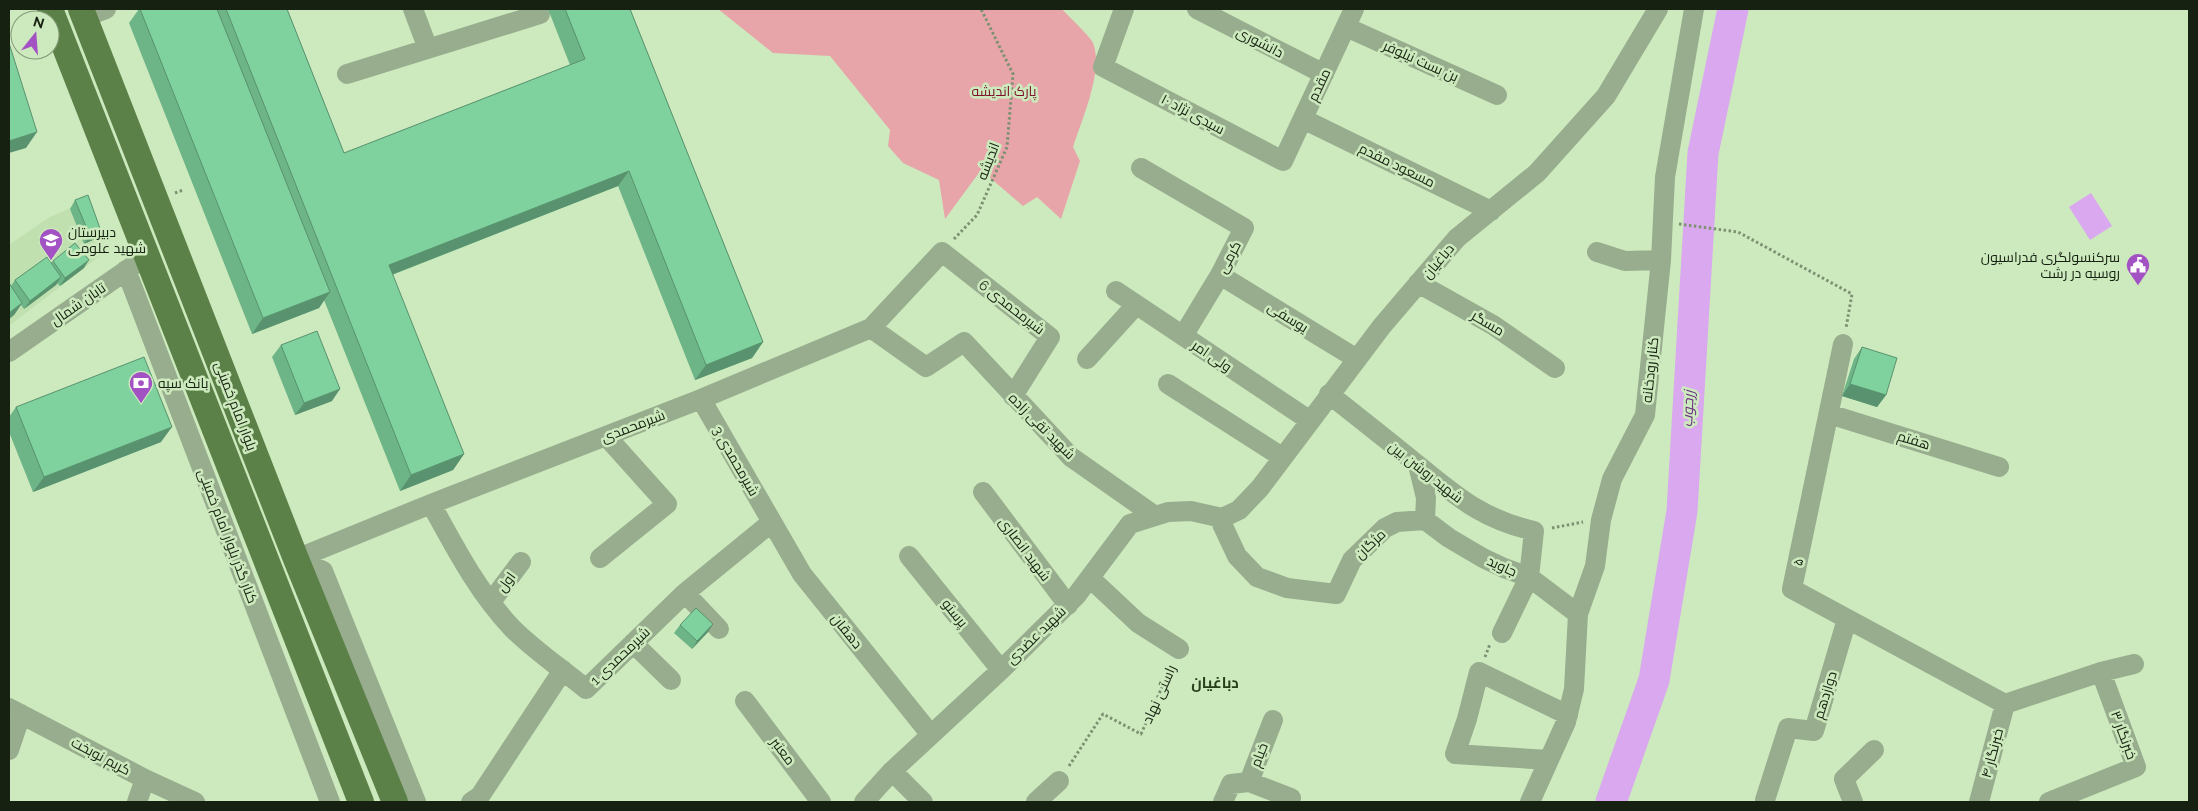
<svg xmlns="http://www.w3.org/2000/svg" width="2198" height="811" font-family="Raleway,Cairo,sans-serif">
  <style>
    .built { fill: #c0e1af }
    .green { fill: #e7a5a9 }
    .water { fill: #d9a8ee }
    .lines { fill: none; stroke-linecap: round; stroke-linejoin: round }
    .river { stroke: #d9a8ee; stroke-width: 31 }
    .path { stroke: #7d9172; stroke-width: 3; stroke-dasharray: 2.5 2.5; stroke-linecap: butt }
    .minor { stroke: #98ad8e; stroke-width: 20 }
    .major { stroke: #5c8148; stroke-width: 26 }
    .wall { fill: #6db487 }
    .shaded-wall { fill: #59926e }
    .building { fill: #7fd19d; stroke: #59926e }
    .labels { text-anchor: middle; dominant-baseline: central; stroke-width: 5; stroke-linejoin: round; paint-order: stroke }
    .street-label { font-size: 14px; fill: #172111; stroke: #cdeabe }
    .park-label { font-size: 14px; fill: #7d122a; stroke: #cdeabe }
    .poi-label { font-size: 14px; fill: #172111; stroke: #cdeabe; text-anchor: start }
    .water-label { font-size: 15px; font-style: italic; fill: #6c3283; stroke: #cdeabe }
    .neighbourhood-label { font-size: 15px; font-weight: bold; fill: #263d19; stroke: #cdeabe }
  </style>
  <rect width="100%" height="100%" fill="#cdeabe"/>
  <path class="built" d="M82,203L101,255L9,326V245L48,218Z"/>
  <path class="green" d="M718,9H1062C1068,16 1091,37 1093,43C1104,70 1082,119 1073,147L1080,161L1061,219L1037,197L1023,206L981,170L945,219L939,180L903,163L888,146L890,130L830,56L773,53Z"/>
  <path class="water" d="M2091,193L2112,226L2090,240L2069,207Z"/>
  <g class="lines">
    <path class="river" d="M1611,802L1654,680L1682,511L1703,153L1733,9"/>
    <path class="path" d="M175,193L183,190
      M1679,224L1738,232L1852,294L1846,328
      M954,239L977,215L1007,147L1013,74L981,9
      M1552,528L1583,522
      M1485,657L1490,644
      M1069,766L1103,714L1141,734L1172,665"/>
    <path class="minor" d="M413,9L428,49
      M1124,9L1103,67L1283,161L1354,9
      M1197,9L1324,74
      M84,17L106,9
      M1346,27L1497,95
      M347,74L540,14
      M1303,119L1491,211
      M1141,168L1244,228L1220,275L1183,336
      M1597,252L1625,261L1661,260
      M126,270L330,802
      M1220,275L1357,359
      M1418,283L1493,325L1555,368
      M1116,291L1309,420
      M871,328L926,367L964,342L1071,457L1155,516
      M1843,344L1792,589L2005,704L2101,672L2134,664
      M9,352L137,263
      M1087,359L1136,305
      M1168,384L1282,457
      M1329,394C1359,418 1390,442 1419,466C1459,498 1482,519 1534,531L1529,577L1502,633
      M701,399L802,574L931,735
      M1829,414L1999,467
      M1418,465L1426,498L1425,520
      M983,492L1068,605
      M431,504C455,547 477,591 512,628C534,650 562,669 586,689L685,593L772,522
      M1222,518L1239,510L1260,488L1382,326L1457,238L1537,173L1606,96L1658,9
      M1222,518V524L1237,556L1257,577L1287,588L1336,594L1352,560L1385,528L1397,522L1425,520
      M1425,520L1449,538L1483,558L1504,568L1529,577L1578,614
      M909,556L1001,670
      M600,558L667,504L606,436
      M296,559L431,504L701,399L871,328L942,252L1050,337L1013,396
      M296,559L323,571L416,802
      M1090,578L1138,623L1179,649
      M685,593L719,629
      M491,602L521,562
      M633,643L671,680
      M745,701L821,802
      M9,708L145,779L195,802
      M9,750L21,714
      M1549,760L1455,754L1467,719L1479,672L1568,715
      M892,771L923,802
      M1249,782L1291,798
      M1765,800L1788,728L1814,731L1847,619
      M137,802L145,779
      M471,802L480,796L563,670
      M864,802L892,771L1001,670L1076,596L1130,524L1168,512L1191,511L1222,518
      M1036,802L1059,781
      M1223,802L1231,784L1249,782L1273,720
      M1530,802L1566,722L1574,689L1578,614L1595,566L1601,520L1612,479L1645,415L1661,260L1665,177L1694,9
      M1853,802L1844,779L1874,750
      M1979,802L2005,704
      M2049,802L2136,767L2101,672"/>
    <path class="major" d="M50,9L361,802
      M81,9L296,559L395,802"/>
  </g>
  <path class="wall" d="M139,9H287L344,153L570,65L548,9H630L763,342L752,358L695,380L618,186L392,275L464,454L453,470L400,491L324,300L319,308L252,334L129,23Z
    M75,200L101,231L95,239L84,244L70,209Z
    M53,261L84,268L60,286L57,283L56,285L24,309L21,305L14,315L9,319V283L11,286L15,280L51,263Z
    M281,345L332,401L295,415L272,357Z
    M1862,347L1886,395L1877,407L1842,396L1854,359Z
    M16,407L161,442L33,492L9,432V417Z
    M680,625L708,632L692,649L674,633Z"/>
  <path class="shaded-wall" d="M37,132L26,148L9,153V141Z
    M629,171L618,186L378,280L389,265Z
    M101,231L95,239L84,244L90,236Z
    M89,260L84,268L60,286L65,278Z
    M61,277L56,285L24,309L30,301Z
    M330,292L319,308L252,334L263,318Z
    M22,303L14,315L9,319V313Z
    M763,342L752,358L695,380L706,365Z
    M1850,384L1886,395L1877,407L1842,396Z
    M340,389L332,401L295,415L304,403Z
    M172,427L161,442L33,492L44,477Z
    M464,454L453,470L400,491L411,475Z
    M713,624L708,632L692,649L697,641Z"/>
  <path class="building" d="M140,9H217L330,292L263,318Z
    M226,9H287L344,153L585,59L565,9H630L763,342L706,365L629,171L389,265L464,454L411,475Z
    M9,43L37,132L9,141Z
    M88,195L101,231L90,236L75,200Z
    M75,243L89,260L65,278L53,261Z
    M47,257L61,277L30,301L15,280Z
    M9,283L22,303L9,313Z
    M317,331L340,389L304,403L281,345Z
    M1862,347L1897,358L1886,395L1850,384Z
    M144,357L172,427L44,477L16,407Z
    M696,608L713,624L697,641L680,625Z"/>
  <defs>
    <g id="school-pin" transform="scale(1.25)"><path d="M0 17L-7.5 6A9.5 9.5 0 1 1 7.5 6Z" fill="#a252c2" stroke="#cdeabe"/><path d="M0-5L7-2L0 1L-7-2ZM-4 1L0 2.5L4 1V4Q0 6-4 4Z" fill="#fff"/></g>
    <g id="civic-pin" transform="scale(1.25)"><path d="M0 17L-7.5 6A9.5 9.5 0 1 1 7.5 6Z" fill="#a252c2" stroke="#cdeabe"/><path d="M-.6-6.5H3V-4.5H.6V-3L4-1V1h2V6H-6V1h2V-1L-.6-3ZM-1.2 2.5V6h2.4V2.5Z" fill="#fff"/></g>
    <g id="bank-pin" transform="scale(1.25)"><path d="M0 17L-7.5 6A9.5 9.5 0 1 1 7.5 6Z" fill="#a252c2" stroke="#cdeabe"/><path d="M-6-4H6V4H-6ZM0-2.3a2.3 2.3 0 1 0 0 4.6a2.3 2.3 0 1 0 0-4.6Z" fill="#fff"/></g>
  </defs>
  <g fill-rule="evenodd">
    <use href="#school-pin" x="51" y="240"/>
    <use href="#civic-pin" x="2138" y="265"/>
    <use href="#bank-pin" x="141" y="383"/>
  </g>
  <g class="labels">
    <g class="street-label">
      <text transform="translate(1260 42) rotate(27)">دانشوری</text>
      <text transform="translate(1421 61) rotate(24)">بن بست نیلوفر</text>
      <text transform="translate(1319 85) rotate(-65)">مقدم</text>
      <text transform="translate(1193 114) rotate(28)">سیدی نژاد ۱۰</text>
      <text transform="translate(988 161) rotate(-69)">اندیشه</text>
      <text transform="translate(1397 165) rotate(26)">مسعود مقدم</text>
      <text transform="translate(1229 257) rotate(-62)">کرمی</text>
      <text transform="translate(1438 261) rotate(-50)">دباغیان</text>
      <text transform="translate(78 304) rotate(-35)">تابان شمال</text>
      <text transform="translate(1012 307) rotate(38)">شیرمحمدی 6</text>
      <text transform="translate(1288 317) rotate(32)">یوسفی</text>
      <text transform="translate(1488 323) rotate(31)">مسگر</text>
      <text transform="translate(1212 356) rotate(34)">ولی امر</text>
      <text transform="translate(1650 370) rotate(-84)">کنار رودخانه</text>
      <text transform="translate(236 406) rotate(69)">بلوار امام خمینی</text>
      <text transform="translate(633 426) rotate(-21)">شیرمحمدی</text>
      <text transform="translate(1042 426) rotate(45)">شهید تقی زاده</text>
      <text transform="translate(1914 440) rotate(17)">هفتم</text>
      <text transform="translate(736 461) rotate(60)">شیرمحمدی 3</text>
      <text transform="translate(1426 472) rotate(38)">شهید روشن بین</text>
      <text transform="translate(228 536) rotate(69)">کنار گذر بلوار امام خمینی</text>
      <text transform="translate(1370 544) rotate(-43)">مژگان</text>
      <text transform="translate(1025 549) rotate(53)">شهید انصاری</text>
      <text transform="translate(1798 562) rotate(-78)">۵</text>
      <text transform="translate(1502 566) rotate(24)">جاوید</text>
      <text transform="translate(506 582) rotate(-54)">اول</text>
      <text transform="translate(955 613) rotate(51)">پرستو</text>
      <text transform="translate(847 631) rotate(51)">دهقان</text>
      <text transform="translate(1036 635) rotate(-44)">شهید عضدی</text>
      <text transform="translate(620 656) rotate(-44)">شیرمحمدی 1</text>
      <text transform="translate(1159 694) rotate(-66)">راستی نهاد</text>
      <text transform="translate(1825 695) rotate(-73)">دوازدهم</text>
      <text transform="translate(2124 735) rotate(70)">خبرنگار ۳</text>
      <text transform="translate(783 751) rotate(53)">معتبر</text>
      <text transform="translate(1992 753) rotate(-75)">خبرنگار ۴</text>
      <text transform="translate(1259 755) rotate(-69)">خیام</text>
      <text transform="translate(101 756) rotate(28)">کریم نوبخت</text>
    </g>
    <g class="park-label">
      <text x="1004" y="91">پارک اندیشه</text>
    </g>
    <g class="poi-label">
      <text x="68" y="232">دبیرستان<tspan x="68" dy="16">شهید علومی</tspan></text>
      <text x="2120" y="257" text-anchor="end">سرکنسولگری فدراسیون<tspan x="2120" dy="16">روسیه در رشت</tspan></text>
      <text x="158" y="383">بانک سپه</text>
    </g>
    <g class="water-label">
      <text transform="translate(1688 409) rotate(-87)">زرجوب</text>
    </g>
    <g class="neighbourhood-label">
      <text x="1215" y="683">دباغیان</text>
    </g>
  </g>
  <rect width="2198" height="811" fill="none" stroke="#172111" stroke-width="20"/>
  <g transform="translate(35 35) rotate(17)"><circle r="24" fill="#cdeabe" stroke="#849a79"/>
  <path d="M0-4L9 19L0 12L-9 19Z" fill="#a252c2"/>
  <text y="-8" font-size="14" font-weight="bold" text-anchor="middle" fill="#172111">N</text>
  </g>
</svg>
